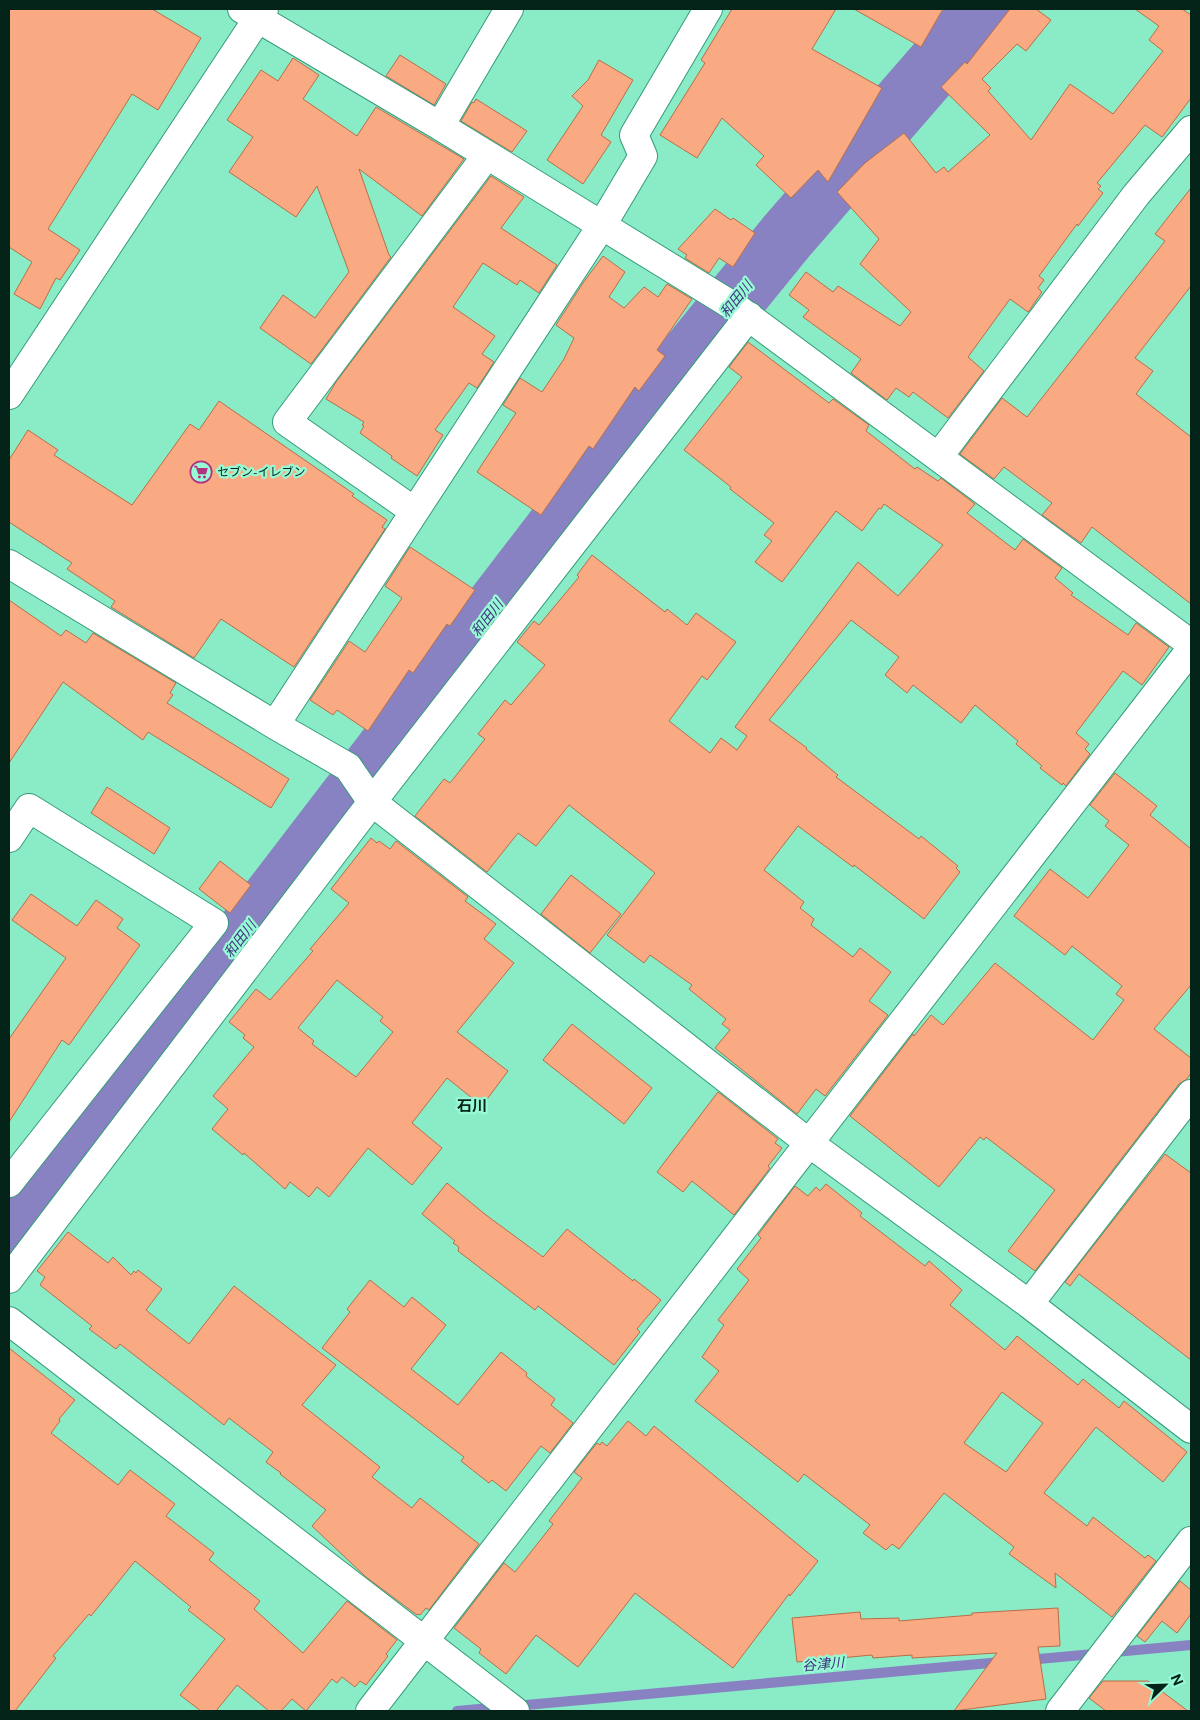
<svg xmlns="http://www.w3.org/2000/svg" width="1200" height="1720" font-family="'Public Sans','Noto Sans JP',sans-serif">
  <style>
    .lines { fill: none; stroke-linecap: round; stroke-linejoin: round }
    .stream { stroke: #8882c3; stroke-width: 10 }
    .river { stroke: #8882c3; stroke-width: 60 }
    .building { fill: #f9aa82; stroke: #b86e48; fill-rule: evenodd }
    .minor-casing { stroke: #349c7a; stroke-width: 30 }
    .minor { stroke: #fff; stroke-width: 28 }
    .labels { text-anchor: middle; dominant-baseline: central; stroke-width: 4.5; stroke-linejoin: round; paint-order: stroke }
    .poi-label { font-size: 12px; fill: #032319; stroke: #97fad4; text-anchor: start }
    .water-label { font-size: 14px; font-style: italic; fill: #423381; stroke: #97fad4 }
    .quarter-label { font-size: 15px; font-weight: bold; fill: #032319; stroke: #97fad4 }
  </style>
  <rect width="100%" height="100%" fill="#89ecc7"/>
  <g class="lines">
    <path class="stream" d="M1028,1660L1191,1645
      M515,1706L1001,1662
      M457,1711L501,1707"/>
    <path class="river" d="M9,1242L656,397L787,236L984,9"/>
  </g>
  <path class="building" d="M9,9H152L201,38L158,110L132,94L48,229L80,250L60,280L56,278L40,309L14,294L32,262L9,247Z
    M732,9H836L812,49L882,88L828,182L818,170L791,198L756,165L764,156L722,118L697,158L660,135L705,63L701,60Z
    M854,9H943L921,47Z
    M1010,9H1036L1051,20L1026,51L1017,44L982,79L991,88L988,91L1031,140L1070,84L1113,114L1163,51L1149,40L1159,26L1135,9H1182L1191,15V98L1162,137L1145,125L1097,183L1101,186L1098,189L1103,193L1078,226L1077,224L1039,276L1044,280L1038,288L1042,292L1031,308L1028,312L1010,299L968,357L984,371L948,418L913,392L909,397L896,388L887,400L851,373L861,359L803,317L809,310L789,295L806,272L833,292L838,286L900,326L911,312L860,264L879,239L837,192L865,163L904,133L936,173L944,167L948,172L990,135L941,87L965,62L967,64Z
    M400,55L446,84L434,105L386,76Z
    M293,58L319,75L303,99L357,136L376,107L464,159L422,216L359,169L389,255L391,257L311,364L260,328L283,295L315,318L349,272L317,186L296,217L229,172L253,137L227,120L261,70L278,81Z
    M599,60L633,80L601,135L611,142L583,184L547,160L583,106L572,96L588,80Z
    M476,99L527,131L512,152L461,121L472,102L474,103Z
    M491,176L524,197L501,228L557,265L539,293L520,280L517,285L483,263L453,307L495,336L482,354L494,362L477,388L469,383L435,430L443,435L417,476L391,458L392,456L360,433L364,426L362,425L364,422L326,399L336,382Z
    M1191,188V286L1135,358L1153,371L1136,394L1191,437V604L1092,527L1081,543L1042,515L1052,503L1004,467L994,479L960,454L1002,398L1027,417L1165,241L1155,234Z
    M715,209L731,220L733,218L755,233L733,267L719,258L709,273L685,258L687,255L678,249Z
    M603,256L625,272L609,297L624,308L644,287L658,297L667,284L692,299L657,350L665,356L639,391L635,387L593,449L589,446L541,515L477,472L516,413L503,405L520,378L542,392L564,359L574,338L556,325L583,283Z
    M748,342L829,403L833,399L869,425L866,431L915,469L917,467L938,481L941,478L975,504L967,513L1015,550L1023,539L1062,568L1055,578L1073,593L1071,595L1128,635L1136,623L1169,647L1142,685L1123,671L1076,733L1089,744L1085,749L1090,754L1066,786L1063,783L1062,785L1040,768L1042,766L1016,744L1018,741L975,705L961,723L913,685L907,693L885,675L899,657L851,620L769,720L807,748L806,749L838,775L836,777L919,839L921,836L958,866L956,868L960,872L924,919L854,865L853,867L798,826L764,870L804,902L800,908L814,919L811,925L853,957L860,948L891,972L869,1001L888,1015L825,1096L816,1089L797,1114L715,1048L730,1030L722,1024L726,1019L689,989L692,985L650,955L644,963L607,935L655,873L569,805L536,846L518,833L487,872L415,816L444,779L450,783L485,739L478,734L505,700L511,705L545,665L517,642L534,621L539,625L579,577L577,575L592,555L665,612L667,609L687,625L696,613L736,642L707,680L702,676L669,721L710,753L721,738L737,750L747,736L735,727L858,562L898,596L943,545L884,504L881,509L879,508L862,531L836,511L782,582L755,562L772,541L764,535L774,523L730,489L731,487L684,450L742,377L729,367Z
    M219,401L354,494L352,496L387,520L382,527L385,529L294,667L221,619L194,658L111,607L115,601L67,569L72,563L9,522V460L28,430L58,450L54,455L132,505L190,424L199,430Z
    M410,547L475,590L450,626L447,624L413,673L409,670L368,731L337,710L333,715L310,700L349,641L365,652L402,598L385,586Z
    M9,600L61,636L66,630L86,643L93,633L176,683L170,693L173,695L167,703L289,779L271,808L148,732L143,740L63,682L9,763Z
    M1115,773L1157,806L1150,815L1191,849V985L1154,1029L1191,1058V1073L1187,1079L1179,1084L1035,1271L1008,1251L1055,1190L986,1137L984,1140L980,1137L939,1187L850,1116L913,1034L914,1036L931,1015L943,1025L995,963L1093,1040L1124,1000L1116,994L1122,986L1072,946L1065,955L1014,916L1050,869L1088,898L1129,845L1105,826L1109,821L1090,805Z
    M107,787L170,828L154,854L91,813Z
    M371,838L377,843L379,841L390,849L396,841L468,897L465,901L496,924L484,939L514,963L457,1032L508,1071L482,1106L447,1078L412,1123L442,1148L412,1185L368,1148L329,1197L317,1187L309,1197L290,1182L285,1189L244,1153L243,1155L212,1129L228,1109L213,1096L254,1047L243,1038L245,1035L229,1022L256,989L270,1000L313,951L310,949L349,903L331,889ZM337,980L383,1017L380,1021L393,1032L356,1077L312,1044L314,1041L298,1028Z
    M220,861L251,885L230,913L199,889Z
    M571,875L621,914L590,953L541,914Z
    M31,894L77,926L96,900L123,919L117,928L140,945L69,1045L62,1040L9,1122V1039L66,958L12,920Z
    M572,1024L652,1088L624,1124L543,1060Z
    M718,1092L778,1139L775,1143L782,1148L768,1166L770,1168L734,1215L692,1181L683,1192L657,1172Z
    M1165,1154L1191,1173V1360L1079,1274L1070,1286L1065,1282Z
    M447,1183L486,1215L543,1257L567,1229L633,1281L634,1279L661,1300L637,1329L640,1332L614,1365L538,1306L535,1310L458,1251L459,1247L453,1243L455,1241L422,1214Z
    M826,1184L862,1213L860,1216L925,1266L929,1261L962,1290L950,1305L1005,1350L1017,1336L1078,1385L1083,1379L1119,1408L1124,1401L1187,1452L1163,1482L1096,1427L1044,1493L1087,1526L1093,1517L1145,1558L1148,1555L1156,1561L1112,1617L1055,1573L1056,1588L1009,1554L1014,1547L944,1493L899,1549L892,1544L886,1550L863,1533L870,1525L804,1474L798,1482L695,1401L719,1371L702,1357L724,1325L718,1320L749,1280L737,1269L761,1238L758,1235L795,1186L808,1196L816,1187L820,1191ZM1002,1392L1043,1423L1006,1472L964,1443Z
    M68,1232L108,1263L113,1257L131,1275L134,1271L136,1273L138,1270L162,1289L146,1310L189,1344L234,1286L336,1365L302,1405L380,1467L372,1477L412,1508L420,1498L479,1544L429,1610L426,1608L420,1615L418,1614L417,1615L366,1577L312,1526L326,1510L280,1474L281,1473L266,1462L273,1452L229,1418L224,1425L120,1344L116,1349L89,1329L92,1326L40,1285L45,1277L37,1271Z
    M370,1280L404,1307L412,1297L446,1325L411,1369L458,1405L501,1352L527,1373L526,1376L555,1399L551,1405L573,1423L550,1453L541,1446L506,1491L492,1480L489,1483L461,1461L464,1457L322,1348L350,1312L347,1309Z
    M9,1348L75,1400L59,1419L60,1421L51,1433L118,1485L130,1470L175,1504L166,1516L214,1553L209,1560L260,1601L254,1609L303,1653L347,1601L397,1640L386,1654L388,1656L366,1685L360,1681L355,1687L342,1677L337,1683L332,1679L306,1711L292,1699L281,1711H269L237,1685L216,1711H201L180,1695L225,1639L188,1610L191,1607L135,1561L91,1616L89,1614L53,1656L56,1658L15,1711H9Z
    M628,1421L646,1436L654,1426L818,1561L790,1596L789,1594L733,1668L635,1593L578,1667L536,1635L506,1674L479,1653L481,1649L454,1628L504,1563L515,1572L553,1524L549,1521L582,1478L574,1472L597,1443L600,1445L602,1442L607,1446Z
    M1180,1581L1191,1590V1614L1177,1633L1162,1621L1145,1642L1137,1636Z
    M1058,1608L1060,1646L1038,1647L1046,1699L954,1711L997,1653L912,1658V1655L873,1658L872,1655L797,1662L792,1618L860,1612L861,1619L899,1618V1621L972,1615V1613Z
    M1103,1681H1148L1188,1711H1106L1089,1698Z"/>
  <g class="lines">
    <g class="minor-casing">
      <path id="minor" d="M242,9L440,126L738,309L1191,644
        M440,126L509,9
        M9,395L264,9
        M939,456L1136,195L1191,130
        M414,511L287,422L487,155
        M9,564L275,725L348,767L372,802L809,1143L1029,1304L1191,1429
        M275,725L602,225L643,156L634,135L708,9
        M9,838L29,808L214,923L9,1183
        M9,1279L372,802L749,316
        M1029,1304L1191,1094
        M9,1321L515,1711
        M370,1711L1191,649
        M1060,1711L1191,1541"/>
    </g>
    <use href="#minor" class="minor"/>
  </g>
  <defs>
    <g id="supermarket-ring" transform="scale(1.125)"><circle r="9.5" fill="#97fad4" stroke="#b1327f" stroke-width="1.5"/><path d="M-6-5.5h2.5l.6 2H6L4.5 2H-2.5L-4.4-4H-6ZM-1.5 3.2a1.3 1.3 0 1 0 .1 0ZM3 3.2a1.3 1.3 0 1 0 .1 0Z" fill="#b1327f"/></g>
  </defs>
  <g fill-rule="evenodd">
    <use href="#supermarket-ring" x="201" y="472"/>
  </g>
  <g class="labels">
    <g class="poi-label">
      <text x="217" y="472">セブン-イレブン</text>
    </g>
    <g class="water-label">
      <text transform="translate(736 299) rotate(-51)">和田川</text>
      <text transform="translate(487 618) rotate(-53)">和田川</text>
      <text transform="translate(240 939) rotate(-53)">和田川</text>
      <text transform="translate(823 1664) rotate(-5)">谷津川</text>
    </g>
    <g class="quarter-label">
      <text x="472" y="1105">石川</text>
    </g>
  </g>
  <rect width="1200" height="1720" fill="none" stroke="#032319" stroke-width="20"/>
  <g transform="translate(1165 1685) rotate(67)" stroke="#97fad4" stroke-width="4" paint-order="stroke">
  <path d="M0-4L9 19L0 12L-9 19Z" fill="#032319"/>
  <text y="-8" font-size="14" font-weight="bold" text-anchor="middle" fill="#032319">N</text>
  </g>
</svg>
